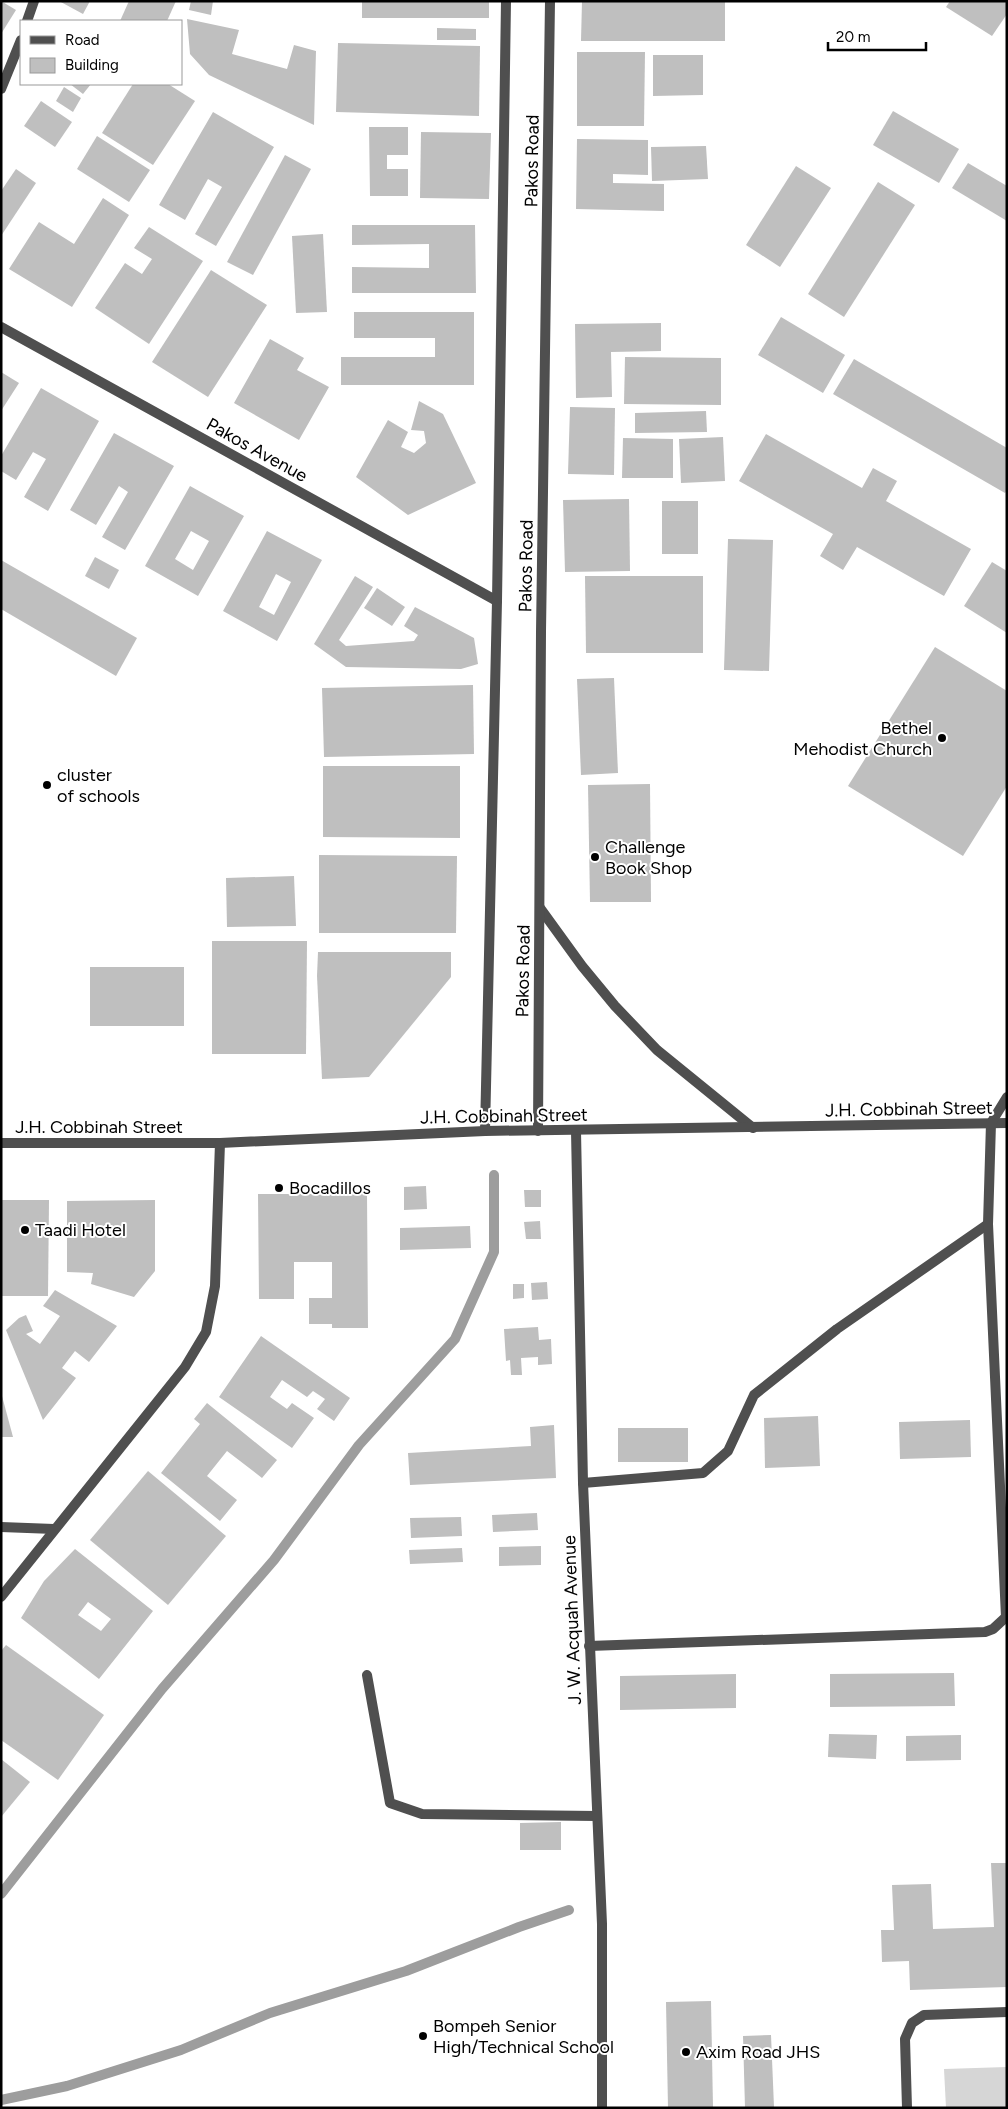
<svg xmlns="http://www.w3.org/2000/svg" width="1008" height="2109" font-family="Figtree,sans-serif">
<style>
.green{fill:#d6d6d6}
.lines{fill:none;stroke-linecap:round;stroke-linejoin:round}
.stream{stroke:#9d9d9d;stroke-width:10}
.building{fill:#bfbfbf;fill-rule:evenodd}
.lane{stroke:#4f4f4f;stroke-width:10}
.street{stroke:#4f4f4f;stroke-width:10}
.poi-dot{fill:#000;stroke:#fff;stroke-width:2}
.labels{text-anchor:middle;stroke-width:4;stroke-linejoin:round;paint-order:stroke}
.street-label{font-size:18px;fill:#000;stroke:#fff}
.poi-label{font-size:18px;fill:#000;stroke:#fff;text-anchor:start}
</style>
<rect width="100%" height="100%" fill="#fff"/>
<polygon class="green" points="1007,2067 1007,2108 946,2108 944,2069"/>
<g class="lines">
<g class="stream">
<polyline points="1,1894 162,1689 274,1560 359,1445 455,1339 494,1252 494,1175"/>
<polyline points="1,2100 67,2086 181,2050 270,2013 406,1971 519,1927 569,1910"/>
</g>
</g>
<g class="building">
<polygon points="1,1 16,10 1,34"/>
<polygon points="59,1 90,1 83,14"/>
<polygon points="129,1 176,1 167,21 120,21"/>
<polygon points="191,1 213,1 211,15 189,10"/>
<rect x="362" y="1" width="127" height="17"/>
<polygon points="582,1 725,1 725,41 581,41"/>
<polygon points="950,1 1007,1 1007,14 992,36 946,7"/>
<polygon points="187,19 239,30 232,54 287,69 294,45 316,51 314,125 209,75 190,54"/>
<polygon points="437,28 476,29 476,40 437,40"/>
<polygon points="338,43 480,46 479,116 336,112"/>
<polygon points="577,52 645,52 644,126 577,126"/>
<polygon points="653,55 703,55 703,95 653,96"/>
<polygon points="70,84 91,84 83,94"/>
<polygon points="133,84 168,84 195,101 153,165 102,133"/>
<polygon points="64,87 81,98 73,112 56,101"/>
<polygon points="41,101 72,122 55,147 24,126"/>
<polygon points="893,111 959,149 939,183 873,145"/>
<polygon points="213,112 274,147 216,246 195,234 222,187 208,179 185,220 159,205"/>
<polygon points="369,127 408,127 408,155 387,155 387,169 408,169 408,196 370,196"/>
<polygon points="421,132 491,133 489,199 420,198"/>
<polygon points="97,136 150,170 129,202 77,169"/>
<polygon points="577,139 648,140 648,175 613,174 613,183 664,184 664,211 576,209"/>
<polygon points="706,146 708,179 652,181 651,147"/>
<polygon points="285,155 311,169 253,275 227,262"/>
<polygon points="968,163 1007,186 1007,221 952,188"/>
<polygon points="796,166 831,188 780,267 746,245"/>
<polygon points="16,169 36,183 1,236 1,191"/>
<polygon points="878,182 915,205 844,317 808,294"/>
<polygon points="103,198 129,215 72,307 9,269 39,222 74,244"/>
<polygon points="352,225 475,225 476,293 352,293 352,267 429,268 429,244 352,245"/>
<polygon points="149,227 203,261 149,344 95,308 125,263 142,274 152,259 134,248"/>
<polygon points="323,234 327,312 296,313 292,236"/>
<polygon points="211,270 267,305 208,397 152,362"/>
<polygon points="354,312 474,312 474,385 341,385 341,357 435,357 435,338 354,338"/>
<polygon points="781,317 845,355 823,393 758,355"/>
<polygon points="661,323 661,351 611,352 612,397 576,398 575,324"/>
<polygon points="270,339 304,358 297,370 329,387 299,440 234,403"/>
<polygon points="625,357 721,358 721,405 624,404"/>
<polygon points="854,359 1007,448 1007,490 1005,493 833,394"/>
<polygon points="1,372 19,383 1,411"/>
<polygon points="41,388 99,421 48,511 24,497 46,459 33,452 16,480 1,471 1,456"/>
<polygon points="419,401 443,414 476,483 408,515 356,477 388,420 408,432 401,447 414,453 426,443 424,431 411,430"/>
<polygon points="570,407 615,408 614,475 568,474"/>
<polygon points="706,411 707,432 635,433 635,413"/>
<polygon points="114,433 174,466 125,550 102,537 128,492 119,486 96,525 70,510"/>
<polygon points="766,434 862,488 873,468 897,481 886,501 971,549 944,596 857,547 843,570 820,556 833,534 739,481"/>
<polygon points="723,437 725,481 681,483 679,439"/>
<polygon points="623,438 673,439 673,478 622,478"/>
<path d="M190,486L244,516L198,596L145,566ZM191,531L209,541L193,570L175,559Z"/>
<polygon points="629,499 630,571 565,572 563,500"/>
<rect x="662" y="501" width="36" height="53"/>
<path d="M267,531L322,560L277,641L223,611ZM276,574L291,582L274,615L259,607Z"/>
<polygon points="728,539 773,540 769,671 724,670"/>
<polygon points="95,557 119,570 109,589 85,576"/>
<polygon points="1,560 137,638 116,676 1,609"/>
<polygon points="992,562 1007,571 1007,633 964,606"/>
<polygon points="355,576 373,587 339,640 346,646 414,641 418,635 404,626 415,607 474,638 478,664 461,669 346,667 314,644"/>
<polygon points="585,576 703,576 703,653 586,653"/>
<polygon points="377,588 405,607 392,626 364,608"/>
<polygon points="935,647 1007,691 1007,786 963,856 848,786"/>
<polygon points="614,678 618,773 581,775 577,679"/>
<polygon points="473,685 474,754 324,757 322,688"/>
<polygon points="323,766 460,766 460,838 323,837"/>
<polygon points="650,784 651,902 590,902 588,785"/>
<polygon points="319,855 457,856 456,933 319,933"/>
<polygon points="294,876 296,926 227,927 226,878"/>
<polygon points="212,941 307,941 306,1054 212,1054"/>
<polygon points="318,952 451,952 451,977 369,1077 322,1079 317,976"/>
<rect x="90" y="967" width="94" height="59"/>
<polygon points="426,1186 427,1209 404,1210 404,1187"/>
<polygon points="524,1190 541,1190 541,1207 525,1207"/>
<polygon points="258,1194 367,1194 368,1328 332,1328 332,1324 309,1324 309,1298 332,1298 332,1262 294,1262 294,1299 259,1299"/>
<polygon points="1,1200 49,1200 48,1296 2,1296"/>
<polygon points="155,1200 155,1271 134,1297 91,1284 93,1273 67,1272 67,1201"/>
<polygon points="540,1221 541,1239 526,1239 524,1222"/>
<polygon points="470,1226 471,1248 400,1250 400,1228"/>
<polygon points="547,1282 548,1299 532,1300 531,1283"/>
<polygon points="513,1284 524,1284 524,1298 513,1299"/>
<polygon points="55,1290 117,1326 89,1362 75,1351 62,1368 76,1378 43,1420 6,1330 19,1318 26,1315 33,1331 26,1334 40,1344 60,1316 43,1306"/>
<polygon points="538,1327 539,1340 551,1339 552,1364 538,1365 538,1357 521,1358 522,1375 511,1375 510,1360 506,1361 504,1329"/>
<polygon points="261,1336 350,1398 334,1421 317,1409 325,1399 313,1391 307,1397 282,1380 270,1397 287,1409 292,1403 314,1418 292,1448 219,1397"/>
<polygon points="2,1396 13,1437 1,1437"/>
<polygon points="207,1403 277,1460 262,1478 227,1451 207,1476 237,1500 220,1521 161,1473 200,1424 194,1419"/>
<polygon points="818,1416 820,1466 765,1468 764,1418"/>
<polygon points="970,1420 971,1457 900,1459 899,1422"/>
<polygon points="554,1425 556,1478 410,1485 408,1453 531,1446 530,1427"/>
<rect x="618" y="1428" width="70" height="34"/>
<polygon points="148,1471 226,1536 168,1605 90,1540"/>
<polygon points="537,1513 538,1530 493,1532 492,1515"/>
<polygon points="461,1517 462,1536 411,1538 410,1518"/>
<polygon points="541,1546 541,1565 499,1566 499,1547"/>
<polygon points="462,1548 463,1562 410,1564 409,1550"/>
<path d="M75,1549L153,1611L99,1679L21,1618L44,1581ZM88,1602L111,1619L101,1631L78,1615Z"/>
<polygon points="6,1645 104,1715 58,1780 1,1740 1,1651"/>
<polygon points="954,1673 955,1706 830,1707 830,1674"/>
<polygon points="736,1674 736,1708 620,1710 620,1676"/>
<polygon points="829,1734 877,1735 876,1759 828,1757"/>
<polygon points="961,1735 961,1760 906,1761 906,1736"/>
<polygon points="1,1759 30,1782 1,1817"/>
<polygon points="561,1822 561,1850 520,1850 520,1823"/>
<polygon points="991,1863 1007,1863 1007,1987 910,1990 909,1961 882,1962 881,1930 894,1930 892,1885 931,1884 933,1929 994,1927"/>
<polygon points="711,2001 713,2108 668,2108 666,2002"/>
<polygon points="771,2035 774,2107 745,2108 743,2036"/>
</g>
<g class="lines">
<g class="lane">
<polyline points="583,1483 703,1473 728,1451 754,1395 837,1329 988,1224"/>
<polyline points="367,1675 390,1803 422,1814 597,1816"/>
<polyline points="907,2108 905,2039 912,2023 924,2015 1007,2012"/>
</g>
<g class="street">
<polyline points="27,21 34,1"/>
<polyline points="1,89 21,40"/>
<polyline points="1,327 497,601"/>
<polyline points="540,908 582,966 615,1006 657,1050 753,1128"/>
<polyline points="485,1131 497,601 506,1"/>
<polyline points="538,1131 541,632 550,1"/>
<polyline points="576,1131 583,1483 602,1924 602,2108"/>
<polyline points="1,1143 220,1143 485,1131 1007,1123"/>
<polyline points="1,1527 54,1529"/>
<polyline points="1,1597 185,1367 206,1332 215,1286 220,1143"/>
<polyline points="589,1646 985,1632 993,1629 1006,1617 988,1224 991,1123 1007,1097"/>
</g>
</g>
<g class="poi-dot">
<circle cx="942" cy="738" r="5"/>
<circle cx="47" cy="785" r="5"/>
<circle cx="595" cy="857" r="5"/>
<circle cx="279" cy="1188" r="5"/>
<circle cx="25" cy="1230" r="5"/>
<circle cx="423" cy="2036" r="5"/>
<circle cx="686" cy="2052" r="5"/>
</g>
<g class="labels">
<g class="street-label">
<text transform="translate(532 161) rotate(-89)" y="6">Pakos Road</text>
<text transform="translate(257 450) rotate(29)" y="6">Pakos Avenue</text>
<text transform="translate(526 566) rotate(-89)" y="6">Pakos Road</text>
<text transform="translate(523 971) rotate(-89)" y="6">Pakos Road</text>
<text transform="translate(909 1109) rotate(-1)" y="6">J.H. Cobbinah Street</text>
<text transform="translate(504 1116) rotate(-1)" y="6">J.H. Cobbinah Street</text>
<text x="99" y="1133">J.H. Cobbinah Street</text>
<text transform="translate(572 1620) rotate(-92)" y="6">J. W. Acquah Avenue</text>
</g>
<g class="poi-label">
<text x="932" y="734" text-anchor="end">Bethel<tspan x="932" dy="21">Mehodist Church</tspan></text>
<text x="57" y="781">cluster<tspan x="57" dy="21">of schools</tspan></text>
<text x="605" y="853">Challenge<tspan x="605" dy="21">Book Shop</tspan></text>
<text x="289" y="1194">Bocadillos</text>
<text x="35" y="1236">Taadi Hotel</text>
<text x="433" y="2032">Bompeh Senior<tspan x="433" dy="21">High/Technical School</tspan></text>
<text x="696" y="2058">Axim Road JHS</text>
</g>
</g>
<rect width="1008" height="2109" fill="none" stroke="#000000" stroke-width="5"/>
<rect x="20" y="20" width="162" height="65" fill="#ffffff" stroke="#999999"/>
<rect x="30" y="36" width="25" height="8" fill="#4f4f4f" stroke="#999999"/>
<text x="65" y="45" font-size="15" fill="#000000">Road</text>
<rect x="30" y="58" width="25" height="15" fill="#bfbfbf" stroke="#999999"/>
<text x="65" y="70" font-size="15" fill="#000000">Building</text>
<path d="M828 42v8h98v-8" fill="none" stroke="#000000" stroke-width="2.5"/>
<text x="836" y="42" font-size="15" fill="#000000" stroke="#ffffff" stroke-width="4" paint-order="stroke">20 m</text>
</svg>
